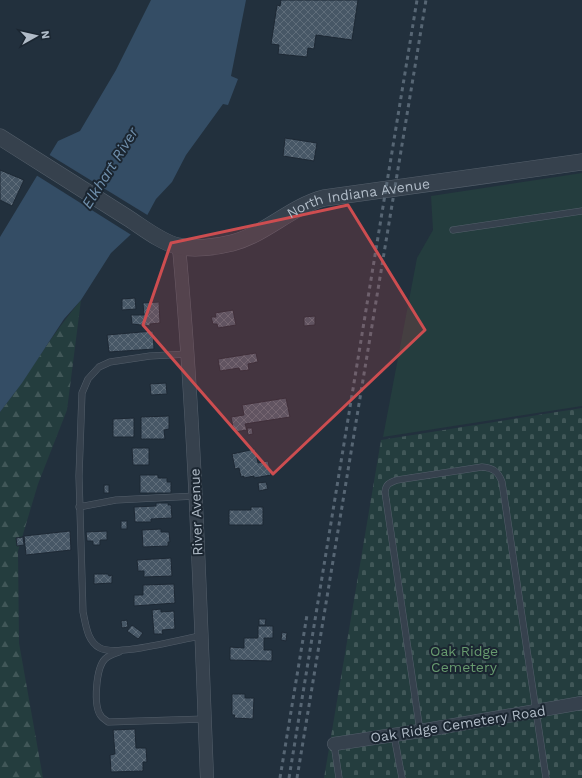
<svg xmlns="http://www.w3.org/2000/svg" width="582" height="778" font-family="'Work Sans',sans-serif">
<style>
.green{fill:#243d3e}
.forest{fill:url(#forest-firs)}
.cemetery{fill:url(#cemetery-stones)}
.water{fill:#344d65}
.pier{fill:#22303d}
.building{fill:url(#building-cross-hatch);stroke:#1d2834}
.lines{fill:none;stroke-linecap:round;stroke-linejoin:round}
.service-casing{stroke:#545f6b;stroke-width:7}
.minor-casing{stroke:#545f6b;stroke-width:14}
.tertiary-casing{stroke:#545f6b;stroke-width:17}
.service{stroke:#36414d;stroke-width:6}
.minor{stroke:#36414d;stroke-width:13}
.tertiary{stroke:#36414d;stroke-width:16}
.rail{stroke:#576674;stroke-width:3;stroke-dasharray:4 4;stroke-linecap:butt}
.marked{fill:#cd4d50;fill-opacity:0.2;stroke:#cd4d50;stroke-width:3;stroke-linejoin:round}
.labels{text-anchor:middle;stroke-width:4;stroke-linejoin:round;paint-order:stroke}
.street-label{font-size:14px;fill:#b1bcc8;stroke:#1b2631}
.park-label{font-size:14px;fill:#679a6e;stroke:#1b2631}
.water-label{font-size:15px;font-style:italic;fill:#7090ad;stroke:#1b2631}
</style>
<defs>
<pattern id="forest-firs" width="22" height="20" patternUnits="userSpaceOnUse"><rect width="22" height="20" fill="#243d3e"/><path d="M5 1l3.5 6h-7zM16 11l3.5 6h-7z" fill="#415758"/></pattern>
<pattern id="cemetery-stones" width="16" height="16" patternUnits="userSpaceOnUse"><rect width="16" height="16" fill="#243d3e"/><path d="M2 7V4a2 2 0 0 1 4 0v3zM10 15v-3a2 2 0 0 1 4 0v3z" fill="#415758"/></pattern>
<pattern id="building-cross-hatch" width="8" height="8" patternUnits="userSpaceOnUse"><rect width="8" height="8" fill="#475766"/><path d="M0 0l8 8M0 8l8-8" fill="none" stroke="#5f6d7a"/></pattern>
</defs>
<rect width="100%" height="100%" fill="#22303d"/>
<polygon class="green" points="582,173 582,406 383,437 417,258 433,230 431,196"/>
<path class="forest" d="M81,300L67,410L38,484L18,551L19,643L43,778H0V412C28,376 51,335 81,300Z"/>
<polygon class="cemetery" points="582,408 582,778 324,778 381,440"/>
<polygon class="water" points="151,0 246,0 231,76 238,79 228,105 223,104 186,155 172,182 156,199 143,223 111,253 81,300 64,319 22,383 0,412 0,237 58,141 80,131 116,70"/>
<polygon class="pier" points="48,154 149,216 145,224 133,236 36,175"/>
<g class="building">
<polygon points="281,0 358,0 352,40 316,35 314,49 308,48 307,57 278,54 279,45 271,44 277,5 280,6"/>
<polygon points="285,138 317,143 314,161 283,156"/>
<polygon points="0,170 24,180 12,206 0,200"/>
<polygon points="135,298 136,309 122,310 122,299"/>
<polygon points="159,302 160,323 150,324 150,326 132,324 131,315 144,315 143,303"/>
<polygon points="233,310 236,325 218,328 217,324 213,324 211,317 216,317 215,313"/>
<polygon points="315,316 315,325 304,326 304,317"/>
<polygon points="153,331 154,349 109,352 107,335"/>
<polygon points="256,353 258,362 248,364 249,370 240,371 239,368 220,371 218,359"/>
<polygon points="166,383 167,394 151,395 150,384"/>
<polygon points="286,398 290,417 245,424 247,430 234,432 231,417 244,415 242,405"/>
<polygon points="169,416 169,429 164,430 165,439 141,439 141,417"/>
<polygon points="134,418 134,437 113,437 113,419"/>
<polygon points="247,428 252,428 253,434 248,435"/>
<polygon points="132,448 149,448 149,465 133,465"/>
<polygon points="255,449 258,463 268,461 271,475 254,478 254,476 244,478 244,476 241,477 239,468 235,469 232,454"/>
<polygon points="140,475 158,475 158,478 167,478 167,482 171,482 171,493 140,493"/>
<polygon points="266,482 268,489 259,491 258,483"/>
<rect x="104" y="485" width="5" height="8"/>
<polygon points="156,503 168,503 168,505 171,505 172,518 151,519 151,522 135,522 134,507 156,506"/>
<polygon points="251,507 263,507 263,525 229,525 229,510 251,510"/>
<rect x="121" y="521" width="6" height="8"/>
<polygon points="161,529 161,532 169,532 170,542 168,542 168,546 143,547 142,530"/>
<polygon points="70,531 71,550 26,555 24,536"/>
<polygon points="107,531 107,540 100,540 100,545 93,545 93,541 87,541 86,532"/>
<polygon points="23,537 24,545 17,546 16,538"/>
<polygon points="171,558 172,576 144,577 144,571 138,571 137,560"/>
<polygon points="94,574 108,574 109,576 112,575 112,583 94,584"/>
<polygon points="174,584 175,603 134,606 134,595 143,595 143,585"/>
<polygon points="161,609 161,612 174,611 175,629 162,630 163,634 154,634 152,610"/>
<polygon points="259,619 266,619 265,625 259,625"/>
<polygon points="127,620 128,627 122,628 121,621"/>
<polygon points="132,625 143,633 138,639 127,631"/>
<polygon points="258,626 273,626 273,638 264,638 264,650 272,650 272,661 230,660 230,647 244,648 244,638 258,638"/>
<polygon points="282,632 287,633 286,641 281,640"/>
<polygon points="232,694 245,694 245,698 254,698 253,719 234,718 235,715 232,715"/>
<polygon points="135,729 136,748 146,748 147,762 143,762 143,771 111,772 110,755 115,754 113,730"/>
</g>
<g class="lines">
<defs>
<g id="service">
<polyline points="453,230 582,211"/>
<path d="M188,354L150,356L110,362L99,367L88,379L82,393L79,476L83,612C86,625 87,641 100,648C117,657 180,639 201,636"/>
<polyline points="79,507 116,500 196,496"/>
<path d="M119,652C114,654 109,655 105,659C96,668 93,706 101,716C102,718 106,720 108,722L205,719"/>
<path d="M420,731L385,492C386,484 389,483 397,480L482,467C493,468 498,471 502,482L546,778"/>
<polyline points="394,735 402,778"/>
<polyline points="334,744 339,778"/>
</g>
<g id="minor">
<path d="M179,247C195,424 200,601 207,778"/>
<polyline points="334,744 420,731 582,703"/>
</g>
<g id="tertiary">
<path id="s1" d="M0,137C43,164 85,191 128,218C142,227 162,243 178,246C193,250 216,247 232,243C266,234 290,207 324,198L582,162"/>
</g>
</defs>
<use href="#service" class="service-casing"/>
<use href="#minor" class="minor-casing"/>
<use href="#tertiary" class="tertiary-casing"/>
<use href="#service" class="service"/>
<use href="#minor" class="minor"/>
<use href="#tertiary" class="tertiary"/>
<g class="rail">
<polyline points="280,778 307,615"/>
<polyline points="289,778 417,0"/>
<polyline points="297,778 426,0"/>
</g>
</g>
<path class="marked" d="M348,205L425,330L273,474L143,325L171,243Z"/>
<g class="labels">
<g class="street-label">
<text dy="5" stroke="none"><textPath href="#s1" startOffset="400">North Indiana Avenue</textPath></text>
<text transform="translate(196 512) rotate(-92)" y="5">River Avenue</text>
<text transform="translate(458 724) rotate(-9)" y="5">Oak Ridge Cemetery Road</text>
</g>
<g class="park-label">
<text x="464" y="656">Oak Ridge<tspan x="464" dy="16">Cemetery</tspan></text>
</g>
<g class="water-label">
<text transform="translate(110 168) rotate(-58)" y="5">Elkhart River</text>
</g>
</g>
<g transform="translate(36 36) rotate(82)" stroke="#1b2631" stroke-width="3" paint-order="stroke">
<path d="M0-3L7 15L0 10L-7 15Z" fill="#b1bcc8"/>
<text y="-6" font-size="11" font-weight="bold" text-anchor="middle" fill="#b1bcc8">N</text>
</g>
</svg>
